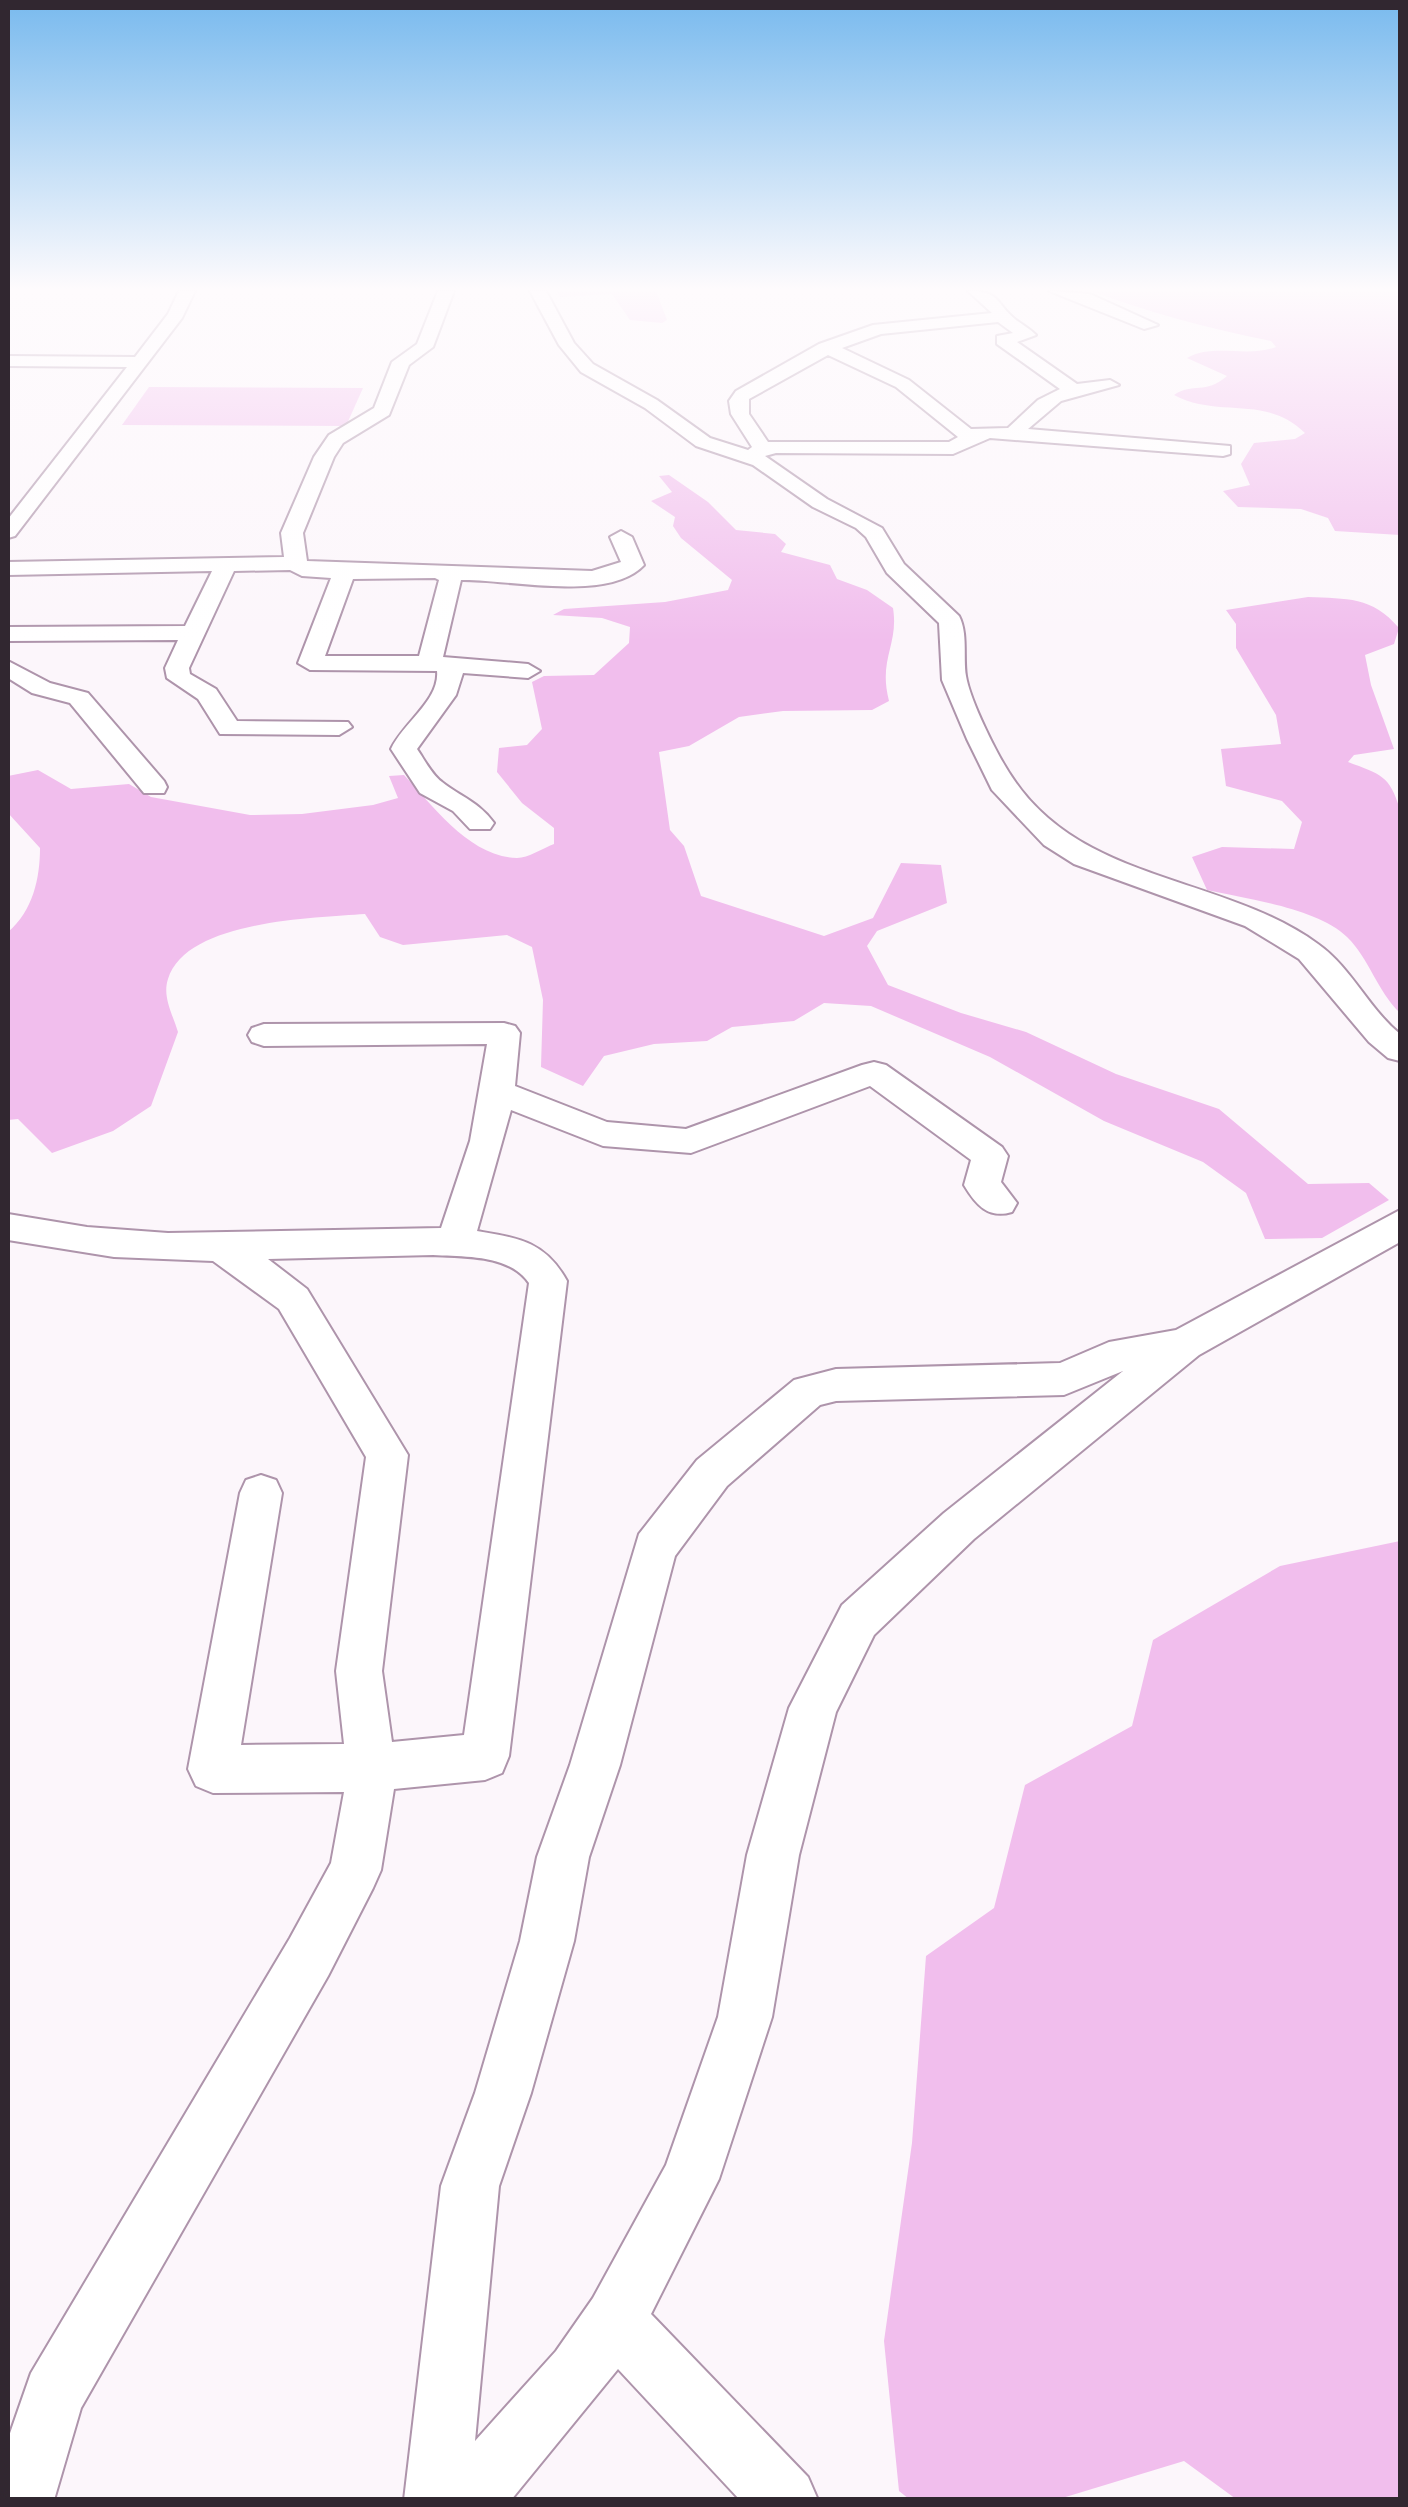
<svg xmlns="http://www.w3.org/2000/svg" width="1408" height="2507" font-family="'Playfair Display',serif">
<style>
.green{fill:#f1beed}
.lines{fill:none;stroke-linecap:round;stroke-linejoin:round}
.minor-casing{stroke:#ae94ab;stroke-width:4}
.minor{fill:#fff;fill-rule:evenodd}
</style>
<rect width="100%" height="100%" fill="#fcf6fb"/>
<g class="green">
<polygon points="556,291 656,291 667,320 662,323 630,320 612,294 560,297"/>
<path d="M1091,291H1400V535L1335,531L1328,518L1301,509L1238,507L1223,491L1250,485L1241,464L1254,443L1295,439L1305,433C1266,394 1219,419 1174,395C1193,382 1205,395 1227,376L1187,358C1213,343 1247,358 1276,347L1271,341C1210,329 1148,312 1091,291Z"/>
<polygon points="149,387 363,388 346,426 122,425"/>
<path d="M669,475L708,502L736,530L775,534L786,544L781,552L830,565L837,579L867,590L893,608C899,645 878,659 889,701L872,710L783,711L739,717L689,746L659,752L670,830L684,846L701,896L824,936L873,918L901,863L941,865L947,903L877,931L867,946L888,985L961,1013L1026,1032L1116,1074L1219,1109L1308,1184L1369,1183L1389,1200L1322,1238L1265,1239L1246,1193L1203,1162L1104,1121L990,1057L871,1006L824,1003L794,1021L732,1027L707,1041L654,1044L604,1056L583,1086L541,1067L543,1000L532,947L507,935L403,945L380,937L365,914C314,918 186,920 168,979C162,997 173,1015 178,1032L151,1106L113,1131L52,1153L18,1119L8,1120V932C33,911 40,878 40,848L8,813V776L38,770L71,789L129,784L151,797L250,815L302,814L373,805L398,798L389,776L404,775C433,806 470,857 517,858C528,858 543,848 554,844V828L522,803L497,772L499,748L527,745L542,729L532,682L544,676L594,675L629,643L630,627L602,618L553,615L564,609L665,602L728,590L732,580L681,538L673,526L675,517L651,501L672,492L659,476Z"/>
<path d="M1308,597C1347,599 1372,596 1399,628L1394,644L1365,655L1371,685L1394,749L1354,755L1348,762C1380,774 1390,775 1400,810V1013C1377,991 1369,958 1347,937C1317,908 1247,899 1207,890L1192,857L1222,847L1294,849L1302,822L1282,801L1226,786L1221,749L1281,744L1276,715L1236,648V624L1226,610Z"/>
<polygon points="1400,1541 1400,2499 1236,2499 1184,2461 1059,2499 909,2499 899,2491 884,2341 912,2143 926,1956 994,1908 1025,1785 1132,1726 1153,1640 1280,1566"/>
</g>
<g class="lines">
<defs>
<g id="minor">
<polygon points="179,291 195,291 182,318 15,536 8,538 8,519 127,367 8,366 8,356 135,357 168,314"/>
<path d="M438,291H454L433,347L409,365L389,415L343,443L334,457L303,533L307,561L592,571L621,562L610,537L621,531L632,537L644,565C608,603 509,579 461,580L443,657L528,664L540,671L528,678L463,673L456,695L417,749C424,759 432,775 442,782C461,797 479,802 494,823L490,829H470L453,811L420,793L391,749C403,723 440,700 437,671L310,670L298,663L331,578L302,576L290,570L234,571L189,668L190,674L216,689L237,721L348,722L352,727L339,735L220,734L198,699L167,678L165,668L178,640L8,641V627L185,626L212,571L8,575V562L284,557L281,533L314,457L329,435L374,408L392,362L417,344ZM435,578L439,580L419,656H325L353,579Z"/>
<path d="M530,291H546L574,343L593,364L657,400L710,438L748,450L752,447L731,414L729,401L736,391L819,344L873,325L992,313L968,291C1001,291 995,303 1016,320C1023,325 1030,329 1036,335L1017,342L1077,384L1110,380L1119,385L1061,401L1028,429L1230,446V454L1223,456L990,438L953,454L776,453L765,456L827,499L882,528L904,564L959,616C968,633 963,657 966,676C970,701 999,759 1014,780C1085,884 1223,875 1318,944C1351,967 1369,1009 1400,1034V1061L1388,1058L1369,1042L1299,959L1245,926L1074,864L1044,845L992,790L967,739L942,680L939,623L887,573L866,537L856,528L813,507L753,465L696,446L645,408L581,372L559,345ZM998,322L1013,333L997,336V344L1060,389L1038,400L1008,428L971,429L909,380L842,348L881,334ZM828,355L896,387L958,437L949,442H768L749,414V399Z"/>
<polygon points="1049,291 1090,294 1158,325 1144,329"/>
<polygon points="8,661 50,683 88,693 164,781 167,787 164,793 144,793 70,703 32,693 8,678"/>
<path d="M504,1023L515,1026L520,1033L515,1086L607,1122L686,1129L862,1065L874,1062L886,1065L1002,1147L1008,1156L1001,1182L1017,1203L1012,1212C988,1219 976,1205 964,1185L971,1160L870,1086L691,1153L603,1146L511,1110L477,1231C518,1238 545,1241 567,1281L509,1756L502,1773L485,1780L394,1789L381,1870L373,1888L328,1976L81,2408L54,2500H8V2439L31,2373L290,1938L331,1863L344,1792L213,1793L196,1786L188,1769L240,1493L246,1480L261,1475L276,1480L282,1493L241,1745L344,1744L336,1671L366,1457L279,1309L213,1261L114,1257L8,1240V1214L87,1227L168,1233L441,1228L470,1141L487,1044L264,1046L252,1042L248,1035L252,1028L264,1024ZM433,1255C464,1257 509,1254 529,1283L464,1735L392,1742L382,1671L408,1455L307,1289L268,1259Z"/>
<path d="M1400,1210V1242L1199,1355L974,1539L874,1635L836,1712L799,1855L772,2017L719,2179L651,2314L808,2477L818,2500H740L618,2369L511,2500H404L441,2186L475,2093L520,1941L537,1857L570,1765L639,1534L697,1460L794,1380L836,1369L1060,1363L1109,1342L1176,1330ZM1123,1371L944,1513L842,1605L789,1708L747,1855L718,2017L666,2165L593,2298L556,2351L475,2441L499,2186L531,2093L574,1941L589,1857L620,1765L675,1556L727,1486L820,1405L836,1401L1064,1395Z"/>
</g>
</defs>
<use href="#minor" class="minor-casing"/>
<use href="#minor" class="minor"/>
</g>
<linearGradient id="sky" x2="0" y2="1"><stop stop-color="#79baee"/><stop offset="0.45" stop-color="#fefbfd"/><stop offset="1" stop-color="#fefbfd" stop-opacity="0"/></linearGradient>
<rect width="1408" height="642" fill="url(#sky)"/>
<rect width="1408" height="2507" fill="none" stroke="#312730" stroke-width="20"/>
</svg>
